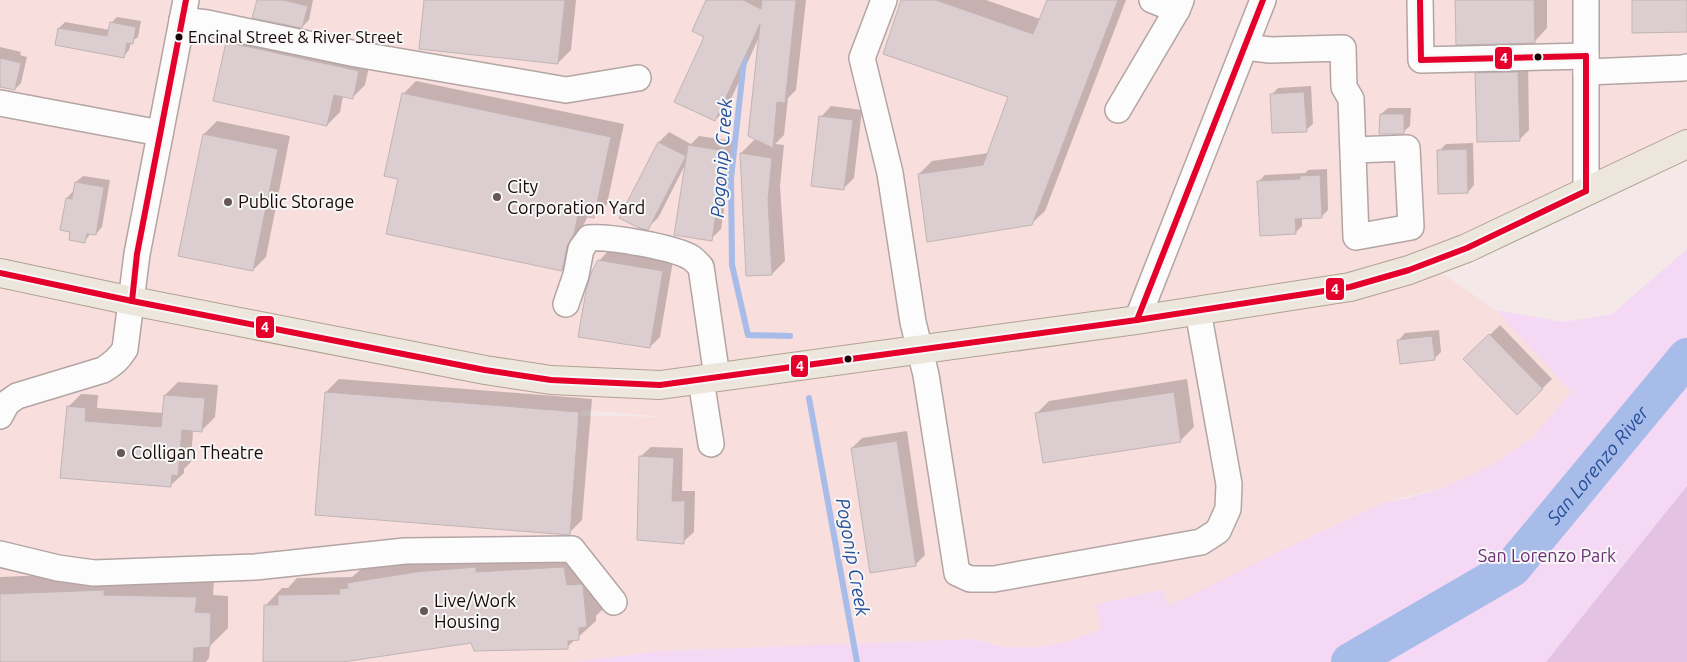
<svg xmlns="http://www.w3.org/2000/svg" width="1687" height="662" font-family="Ubuntu,sans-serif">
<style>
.built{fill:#f8dedc;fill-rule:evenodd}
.green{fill:#f5d8f4}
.forest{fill:#e4c2e3}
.shadow{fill:#0003}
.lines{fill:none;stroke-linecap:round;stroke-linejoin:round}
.stream{stroke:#a7bce9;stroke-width:6}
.river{stroke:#a7bce9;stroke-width:38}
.building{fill:#dcced0;stroke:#c1b4b5}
.minor-casing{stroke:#b3a5a4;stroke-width:28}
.major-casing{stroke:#b0a291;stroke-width:30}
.minor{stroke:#fdfcfc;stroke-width:25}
.major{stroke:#ece6dd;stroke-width:28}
.bus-1-casing{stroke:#f7f7f7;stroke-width:10}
.bus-1{stroke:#e4002b;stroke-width:6}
.bus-dot{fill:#1a0808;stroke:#f7f7f7;stroke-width:2}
.poi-dot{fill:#665756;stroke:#f7f7f7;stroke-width:2}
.labels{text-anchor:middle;stroke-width:4;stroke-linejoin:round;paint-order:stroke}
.bus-label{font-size:17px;fill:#1a0808;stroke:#f7f7f7;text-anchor:start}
.poi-label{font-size:18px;fill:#1a0808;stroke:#f7f7f7;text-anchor:start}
.park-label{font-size:18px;fill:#6d2e76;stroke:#f7f7f7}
.water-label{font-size:19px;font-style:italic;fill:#274e9a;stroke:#f7f7f7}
.line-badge{stroke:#f7f7f7;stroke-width:2}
.badge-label{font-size:14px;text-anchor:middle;font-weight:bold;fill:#fff}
</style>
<rect width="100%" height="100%" fill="#f4e9e8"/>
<path class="built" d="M0,0H1687V147L1434,268L1496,310L1571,392L1533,437L1490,466L1442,488L1385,502L1280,551L1169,606L1162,590L1097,604L1101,629L1071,641L1055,644L1023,648L1007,647L974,639L660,651L575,662H0ZM581,411V410L668,417L581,416Z"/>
<path class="green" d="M1687,249V574L1592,662H575L660,651L974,639C985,642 996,646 1007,647C1040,650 1072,642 1101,629L1096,604L1162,590L1169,606L1280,551L1385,502L1409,498L1442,488L1490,466L1533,437L1571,392L1496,310L1563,322L1612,314Z"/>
<polygon class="forest" points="1687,486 1687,662 1546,662"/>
<g class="shadow">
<polygon points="258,0 313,0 309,20 302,27"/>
<polygon points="425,0 576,0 571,50 558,63"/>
<polygon points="708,0 806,0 796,90 788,98 784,135 775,144 784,145 780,186 785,261 772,274 741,153 754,140 760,141 759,37 727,108 715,120 706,37"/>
<polygon points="902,0 986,0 1040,19 1048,0 1126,0 1045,211 1031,224 919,174 932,161 989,153 1009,96"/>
<polygon points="1456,0 1547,0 1547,28 1534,42"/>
<polygon points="117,17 141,21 138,37 131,42 129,50 124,56 59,28 65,22 110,30 111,23"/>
<polygon points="241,29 371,58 365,85 352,98 343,96 340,112 327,125 227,42"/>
<polygon points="0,47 21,52 20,55 27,57 21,83 15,89 0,86"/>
<polygon points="1528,62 1529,130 1519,140 1476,74 1487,63"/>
<polygon points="416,81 624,124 607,204 594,217 588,216 580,232 575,257 562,270 400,178 403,94"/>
<polygon points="1311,86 1313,124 1306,130 1271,95 1278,88"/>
<polygon points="831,106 862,110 854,178 844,188 821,117"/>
<polygon points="1388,108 1411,108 1410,126 1403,132 1381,114"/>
<polygon points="217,121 290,136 266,257 253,270 180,255 204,134"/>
<polygon points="669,132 691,144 699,136 734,141 721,229 711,239 686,163 658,218 647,228 621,218 659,142"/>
<polygon points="1473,143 1474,185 1468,192 1439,151 1446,144"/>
<polygon points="1327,169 1328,210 1321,217 1302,218 1302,226 1295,233 1258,182 1265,175 1305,173 1308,170"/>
<polygon points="83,176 110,180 102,227 96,234 91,233 84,242 72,231 67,198 73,191 76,182"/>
<polygon points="609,250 673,261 660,337 650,347 599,261"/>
<polygon points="1500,325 1552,379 1517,413 1465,359"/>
<polygon points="1439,330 1441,352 1434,359 1399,340 1405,333"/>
<polygon points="339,379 592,399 582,520 569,533 326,392"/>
<polygon points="1187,379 1194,427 1181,440 1044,462 1036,414 1049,401"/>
<polygon points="178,382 218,385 215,417 202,430 193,430 191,462 184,469 184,473 170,486 62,477 68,407 81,394 98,395 97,408 163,413 165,395"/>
<polygon points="907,431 925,555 915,565 852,448 862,438"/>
<polygon points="651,447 683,448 682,491 695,491 694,532 683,542 640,457"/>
<polygon points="581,550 604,608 596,616 596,621 567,647 472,641 349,660 346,662 264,662 265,606 282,588 288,588 297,578 352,577 366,565"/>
<polygon points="121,572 214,580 213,595 228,596 228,628 210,646 209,658 206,662 0,662 0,577"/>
</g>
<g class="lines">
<g class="stream">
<polyline points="745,51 731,178 732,265 748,335 790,336"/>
<polyline points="809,398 857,662"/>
</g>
<path class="river" id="s1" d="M1350,662L1512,568L1687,357"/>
</g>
<g class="building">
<polygon points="257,0 283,0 308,6 302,28 252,18"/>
<polygon points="424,0 565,0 558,64 419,49"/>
<polygon points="706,0 743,0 761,9 762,0 796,0 785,103 777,102 773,148 748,136 760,24 715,121 674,102 704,37 692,31"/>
<polygon points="901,0 936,0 1033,34 1047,0 1118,0 1032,225 927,242 918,174 983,165 1008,97 883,54"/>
<polygon points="1455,0 1534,0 1535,43 1456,45"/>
<polygon points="1632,0 1687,0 1687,32 1632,33"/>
<polygon points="110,22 136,27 133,44 127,43 124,58 55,45 58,28 107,36"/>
<polygon points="226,42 359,71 353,99 334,95 327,126 213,101"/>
<polygon points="0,58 21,63 15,90 0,87"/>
<polygon points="1518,72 1520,141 1477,142 1475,73"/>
<polygon points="1304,92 1307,132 1272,133 1270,94"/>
<polygon points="402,93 611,137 594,218 578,215 574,234 567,246 562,271 386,234 398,179 384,176"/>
<polygon points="1380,114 1404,114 1404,134 1379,134"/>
<polygon points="819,116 853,120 844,190 811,186"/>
<polygon points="203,134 278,149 253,271 178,256"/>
<polygon points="658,142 686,156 648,230 639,228 619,218"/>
<polygon points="688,145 725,151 712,241 674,235"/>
<polygon points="1467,149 1468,193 1438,194 1437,150"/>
<polygon points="740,153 772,158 768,200 772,275 746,276"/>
<polygon points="1320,175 1322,218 1295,219 1296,234 1260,236 1257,181 1300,179 1300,176"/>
<polygon points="75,182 104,187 96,235 87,234 85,243 69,240 70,232 60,230 66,198 72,199"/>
<polygon points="598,260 663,271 650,348 578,337 586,291 591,273"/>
<polygon points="1489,334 1543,389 1517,415 1463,359"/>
<polygon points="1432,336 1435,360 1400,364 1397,340"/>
<polygon points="325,392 579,412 570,535 315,515"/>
<polygon points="1174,392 1181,442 1043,463 1035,413"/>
<polygon points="164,395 205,398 202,432 182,430 178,476 172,475 171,487 60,478 67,406 86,408 85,421 161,427"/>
<polygon points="897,441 916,566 870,573 851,448"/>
<polygon points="639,456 674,458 672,501 685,501 684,544 637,540"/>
<polygon points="476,567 476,572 564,567 567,585 582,584 583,586 587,627 579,628 579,640 568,641 568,649 474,651 471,643 343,662 263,662 264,605 278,605 278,595 340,594 339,589 348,588 347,583 416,572"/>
<polygon points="104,590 104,595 197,597 195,612 211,613 210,647 194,648 193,662 0,662 0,594"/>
</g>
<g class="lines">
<defs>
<g id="minor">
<polyline points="884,0 862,58 890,173 913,322 926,375 957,573 970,579 994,579 1201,542 1218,531 1228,509 1229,484 1198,311"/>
<polyline points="1152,0 1177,10 1181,0"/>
<polyline points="1420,0 1421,60 1586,56"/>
<polyline points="182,20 207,23 356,54 566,90 638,78"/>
<polyline points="1245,47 1270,50 1343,48 1344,87 1351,99 1356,237 1411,227 1407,148 1353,150"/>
<polyline points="1586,72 1683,68 1687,67"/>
<polyline points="0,103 160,133"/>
<polyline points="1118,110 1177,10"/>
<polyline points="1586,191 1586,0"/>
<path d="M566,304L576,275L581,249L589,238C609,236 672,247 690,257C694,259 698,264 701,267L717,377"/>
<polyline points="1137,320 1263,0"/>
<polyline points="701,380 711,444"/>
<path d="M0,416L7,403L17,396L103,370C113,364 119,359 125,349L137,254L186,0"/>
<polyline points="0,554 58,568 94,573 255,567 405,551 572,549 614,602"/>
</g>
<polyline id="major" points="0,273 132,301 485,370 551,380 660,385 1137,320 1350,287 1409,270 1467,248 1687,144"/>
</defs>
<use href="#minor" class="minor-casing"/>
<use href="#major" class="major-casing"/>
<use href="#minor" class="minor"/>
<use href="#major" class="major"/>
<defs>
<g id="bus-1">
<polyline points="1420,0 1421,60"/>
<polyline points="1586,56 1586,191"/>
<polyline points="1421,60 1586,56"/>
<polyline points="0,273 132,301 485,370 551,380 660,385 1137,320 1350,287 1409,270 1467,248 1586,191"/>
<polyline points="132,301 137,254 186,0"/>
<polyline points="1137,320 1263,0"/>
</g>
</defs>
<use href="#bus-1" class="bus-1-casing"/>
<use href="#bus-1" class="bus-1"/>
</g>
<g class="bus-dot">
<circle cx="179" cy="37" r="4.5"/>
<circle cx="1538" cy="57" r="4.5"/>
<circle cx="848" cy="359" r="4.5"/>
</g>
<g class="poi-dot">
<circle cx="497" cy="197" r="5"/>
<circle cx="228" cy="202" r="5"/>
<circle cx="121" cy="453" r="5"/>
<circle cx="424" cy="611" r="5"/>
</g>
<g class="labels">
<g class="bus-label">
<text x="188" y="43">Encinal Street &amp; River Street</text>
</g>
<g class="poi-label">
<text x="507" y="193">City<tspan x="507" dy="21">Corporation Yard</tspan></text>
<text x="238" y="208">Public Storage</text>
<text x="131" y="459">Colligan Theatre</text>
<text x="434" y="607">Live/Work<tspan x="434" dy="21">Housing</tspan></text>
</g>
<g class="park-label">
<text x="1547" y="562">San Lorenzo Park</text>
</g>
<g class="water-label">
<text transform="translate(721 158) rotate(-86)" y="7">Pogonip Creek</text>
<text dy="7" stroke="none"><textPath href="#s1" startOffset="321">San Lorenzo River</textPath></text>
<text transform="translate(853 557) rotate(80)" y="7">Pogonip Creek</text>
</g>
</g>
<g class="line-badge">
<rect x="1494" y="46" width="19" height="24" rx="5" fill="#e4002b"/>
<rect x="1325" y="277" width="20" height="24" rx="5" fill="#e4002b"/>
<rect x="255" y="315" width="20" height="24" rx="5" fill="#e4002b"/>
<rect x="790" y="354" width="19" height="24" rx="5" fill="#e4002b"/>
</g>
<g class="badge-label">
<text x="1504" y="63">4</text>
<text x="1335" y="294">4</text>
<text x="265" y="332">4</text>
<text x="800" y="371">4</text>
</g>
</svg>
